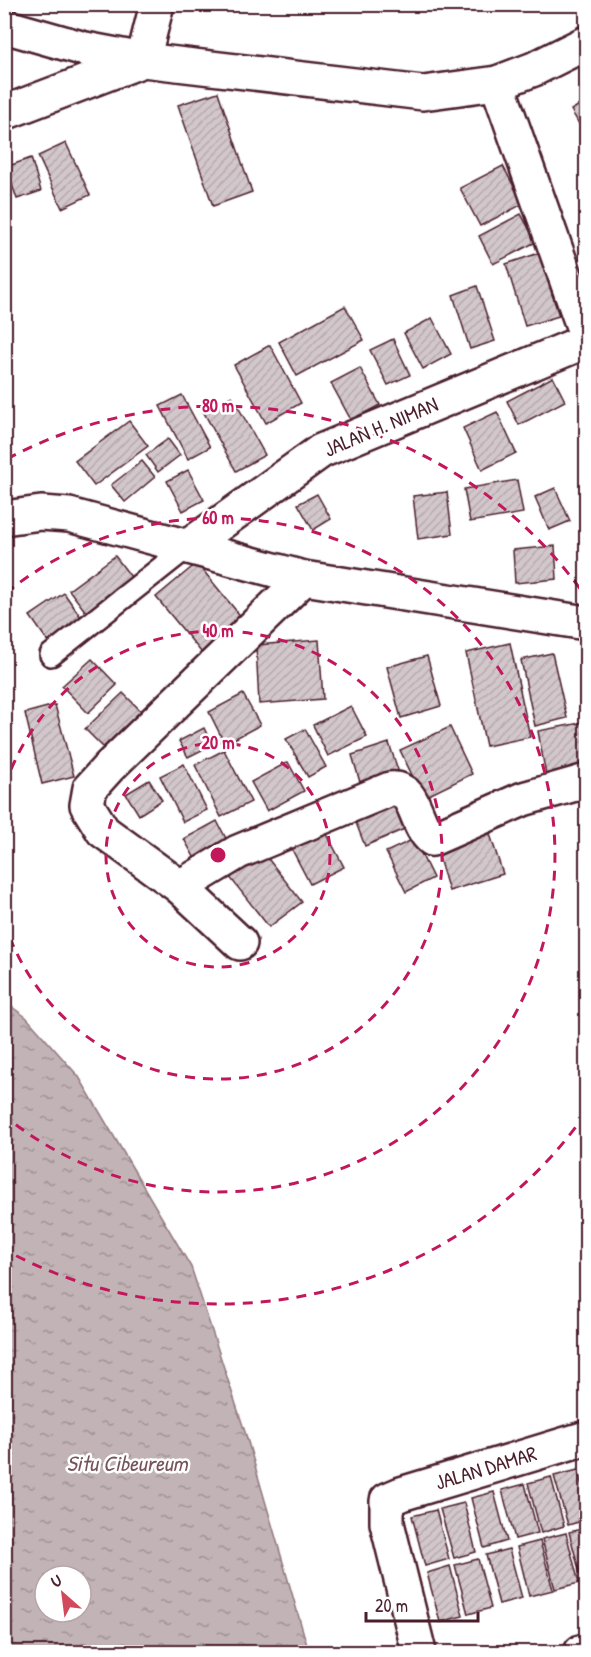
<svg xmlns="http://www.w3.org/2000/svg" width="591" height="1657" font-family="'Patrick Hand',sans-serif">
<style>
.water{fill:url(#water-ripples);stroke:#91787e;stroke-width:1.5;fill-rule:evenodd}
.building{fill:url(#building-hatch);stroke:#4a1f2b;stroke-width:1.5}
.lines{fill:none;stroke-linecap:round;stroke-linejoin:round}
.lane-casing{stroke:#4a1f2b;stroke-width:26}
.street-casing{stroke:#4a1f2b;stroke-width:38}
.lane{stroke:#fff;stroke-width:21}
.street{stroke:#fff;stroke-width:33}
.ring{fill:none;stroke:#c2185b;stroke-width:3;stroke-dasharray:10 8}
.labels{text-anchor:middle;stroke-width:5;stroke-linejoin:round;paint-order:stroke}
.street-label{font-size:21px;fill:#4a1f2b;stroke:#fff}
.water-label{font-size:22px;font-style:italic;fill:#74535c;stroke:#fff}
.centre{fill:#c2185b;stroke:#fff;stroke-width:3}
.ring-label{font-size:18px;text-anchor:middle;font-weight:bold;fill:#c2185b;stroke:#fff;stroke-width:5;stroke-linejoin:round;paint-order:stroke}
</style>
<defs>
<pattern id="water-ripples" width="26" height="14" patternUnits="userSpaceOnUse" patternTransform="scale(1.5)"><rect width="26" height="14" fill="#c1b3b6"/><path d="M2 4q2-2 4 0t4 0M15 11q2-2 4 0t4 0" fill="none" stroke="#9f9194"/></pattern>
<pattern id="building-hatch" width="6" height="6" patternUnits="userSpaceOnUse" patternTransform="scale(1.5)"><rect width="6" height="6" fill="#d2c7cb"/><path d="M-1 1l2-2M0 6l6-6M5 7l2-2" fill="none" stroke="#b6aaae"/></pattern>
</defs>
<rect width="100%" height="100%" fill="#fff"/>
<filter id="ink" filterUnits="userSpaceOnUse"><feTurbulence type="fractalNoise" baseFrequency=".0167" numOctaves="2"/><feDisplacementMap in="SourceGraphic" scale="12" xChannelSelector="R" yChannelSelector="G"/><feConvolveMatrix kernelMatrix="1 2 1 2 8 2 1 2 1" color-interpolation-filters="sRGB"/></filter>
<g filter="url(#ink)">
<path class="water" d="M5,1002L26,1017L79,1077L191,1267L246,1435L309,1652H5ZM45,1576H81V1612H45Z"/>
<g class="building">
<polygon points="218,92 252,192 213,206 178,105"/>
<polygon points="586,101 586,136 571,110"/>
<polygon points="66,143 90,195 62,208 38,156"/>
<polygon points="31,158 41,191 17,199 6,167"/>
<polygon points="503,166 523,204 480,226 460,188"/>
<polygon points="521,214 536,242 493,264 479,236"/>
<polygon points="539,253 559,316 525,326 506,264"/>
<polygon points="477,286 495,341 470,349 453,295"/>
<polygon points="345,306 364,340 297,376 279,342"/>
<polygon points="432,318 451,354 423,369 404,333"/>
<polygon points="393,339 410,375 388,385 370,350"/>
<polygon points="270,345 301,403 266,423 234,365"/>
<polygon points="360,368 380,405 351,420 331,383"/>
<polygon points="553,377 565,401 519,425 507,401"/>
<polygon points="182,395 210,447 188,459 160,406"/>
<polygon points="232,396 265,455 236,471 203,411"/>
<polygon points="497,412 516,453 482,470 463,428"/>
<polygon points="129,421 148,446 94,486 75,461"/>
<polygon points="168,439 180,455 158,472 146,455"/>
<polygon points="142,461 155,477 125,502 111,485"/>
<polygon points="188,470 204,500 183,511 167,481"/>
<polygon points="517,480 523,513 470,522 464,489"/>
<polygon points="555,488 570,521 549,530 535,497"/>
<polygon points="447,492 452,534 418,539 413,496"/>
<polygon points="317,494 331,519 313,530 298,504"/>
<polygon points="555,546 557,579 515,583 513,550"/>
<polygon points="115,556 135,582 89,616 69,590"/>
<polygon points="197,563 247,624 206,658 156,597"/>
<polygon points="64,593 83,620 49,643 30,616"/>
<polygon points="319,640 323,699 259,704 256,645"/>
<polygon points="510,643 530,737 486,746 466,653"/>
<polygon points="552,653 567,718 535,726 521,660"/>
<polygon points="427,656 441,706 401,718 387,667"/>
<polygon points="92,659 117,685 88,713 62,686"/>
<polygon points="123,693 149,719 112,756 85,729"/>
<polygon points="243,694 260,725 225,744 209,712"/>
<polygon points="55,705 74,776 42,784 25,713"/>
<polygon points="351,706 367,737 328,756 313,725"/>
<polygon points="586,722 586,781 548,787 538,731"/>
<polygon points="450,727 472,774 423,798 400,750"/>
<polygon points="204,728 212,745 188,757 179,741"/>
<polygon points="305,729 326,767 308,777 286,739"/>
<polygon points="389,743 400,776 362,789 352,755"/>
<polygon points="224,750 251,802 221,817 195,765"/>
<polygon points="288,762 304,791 267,811 251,782"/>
<polygon points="184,764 207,810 183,822 160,776"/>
<polygon points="149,780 162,800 139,815 126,794"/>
<polygon points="402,790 416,824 365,846 351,810"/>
<polygon points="217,821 234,854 202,871 184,839"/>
<polygon points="320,821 344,867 310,884 286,838"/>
<polygon points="488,828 503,874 449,891 435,845"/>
<polygon points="414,839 433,878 406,892 386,852"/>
<polygon points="258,846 302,902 269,927 225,871"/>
<polygon points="578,1470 586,1502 586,1520 568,1525 554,1476"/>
<polygon points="551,1477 564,1526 541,1533 528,1483"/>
<polygon points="525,1484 538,1533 515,1539 502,1490"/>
<polygon points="494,1492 507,1541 484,1548 471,1498"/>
<polygon points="464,1503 476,1552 454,1558 440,1509"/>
<polygon points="436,1510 449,1559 425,1566 412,1516"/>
<polygon points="586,1528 586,1580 582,1581 569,1532"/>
<polygon points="566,1533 579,1583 555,1589 542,1539"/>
<polygon points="540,1541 553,1590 529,1596 517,1547"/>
<polygon points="509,1549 522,1598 499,1604 486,1555"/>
<polygon points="478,1559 491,1608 468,1614 455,1565"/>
<polygon points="450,1566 463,1616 440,1622 427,1573"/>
</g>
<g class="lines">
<defs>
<polyline id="lane" points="51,655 190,545"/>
<g id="street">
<polyline points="4,26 85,49 143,60 423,93 497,83 534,69 586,43"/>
<polyline points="497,83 586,335"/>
<polyline points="4,113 143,60 157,4"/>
<polyline points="4,518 41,513 69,515 304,578 586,623"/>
<polyline points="190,545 321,451 586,341"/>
<path d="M180,887L238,852L390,789C417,786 414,825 432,839L523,799L586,781"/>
<polyline points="240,943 180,887 103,831 87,805 90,788 109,767 304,578"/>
<polyline points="419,1652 387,1523 387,1500 401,1494 586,1438"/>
<polyline points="581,1652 586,1651"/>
</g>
</defs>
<use href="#lane" class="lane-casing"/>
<use href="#street" class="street-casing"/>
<use href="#lane" class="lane"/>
<use href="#street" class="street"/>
</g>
</g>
<g class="ring">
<circle cx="218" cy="855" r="112"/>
<path d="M5 786A224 224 0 1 1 5 924"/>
<path d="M6 593A337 337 0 1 1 6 1117"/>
<path d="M586 1113A449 449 0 0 1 7 1251M7 459A449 449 0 0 1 586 597"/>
</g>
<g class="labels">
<g class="street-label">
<text transform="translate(381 427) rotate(-23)" y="7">JALAN H. NIMAN</text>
<text transform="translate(486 1468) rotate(-17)" y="7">JALAN DAMAR</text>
</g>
<g class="water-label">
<text x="127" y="1471">Situ Cibeureum</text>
</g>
</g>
<circle cx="218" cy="855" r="9" class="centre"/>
<g class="ring-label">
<text x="218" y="412">80 m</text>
<text x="218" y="524">60 m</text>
<text x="218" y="637">40 m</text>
<text x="218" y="749">20 m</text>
</g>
<rect width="591" height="1657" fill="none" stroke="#fff" stroke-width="24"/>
<rect x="12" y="12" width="567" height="1633" fill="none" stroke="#4a1f2b" stroke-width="2" filter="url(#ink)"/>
<g transform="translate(63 1594) rotate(332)"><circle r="28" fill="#ffffff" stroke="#b7a5aa" stroke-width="1.5"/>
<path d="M0-4.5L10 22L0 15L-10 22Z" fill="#d1495b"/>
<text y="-9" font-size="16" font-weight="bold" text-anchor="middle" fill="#4a1f2b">U</text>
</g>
<path d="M366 1612v9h112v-9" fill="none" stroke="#4a1f2b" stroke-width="3"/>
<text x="375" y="1612" font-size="18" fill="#4a1f2b" stroke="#ffffff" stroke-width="4.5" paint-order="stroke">20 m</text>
</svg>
